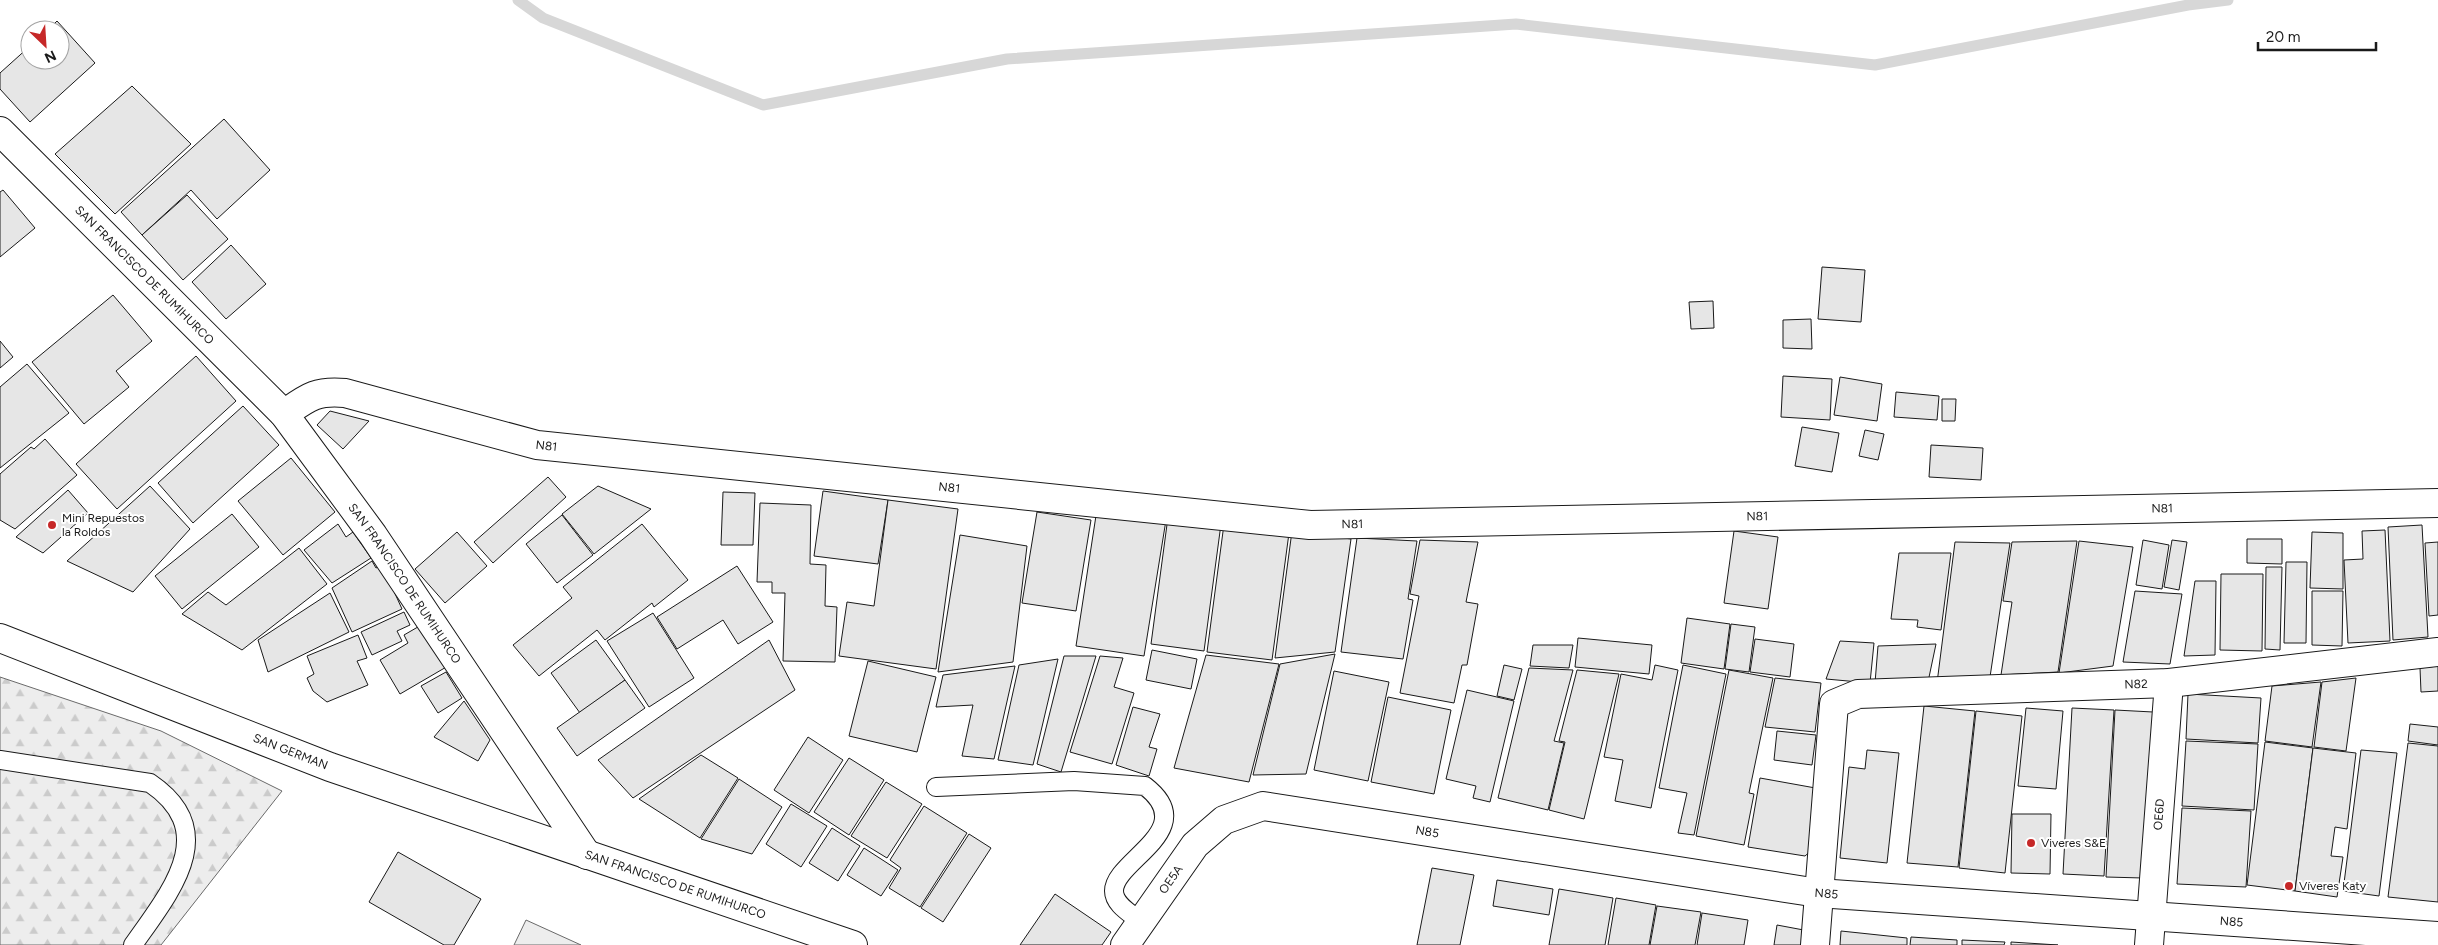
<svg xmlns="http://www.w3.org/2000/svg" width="2438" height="945" font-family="Figtree,sans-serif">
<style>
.forest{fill:url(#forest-firs);stroke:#6a6a6a}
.park{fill:#ededed;stroke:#6a6a6a}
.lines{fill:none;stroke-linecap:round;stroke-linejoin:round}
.stream{stroke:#d7d7d7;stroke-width:11}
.building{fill:#e6e6e6;stroke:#1a1a1a}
.service-casing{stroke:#1a1a1a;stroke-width:20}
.minor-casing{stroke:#1a1a1a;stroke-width:30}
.secondary-casing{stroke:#1a1a1a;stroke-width:30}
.service{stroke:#fff;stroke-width:18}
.minor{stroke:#fff;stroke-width:28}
.secondary{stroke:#fff;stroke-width:28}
.poi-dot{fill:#c62828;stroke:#fff;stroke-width:2}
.labels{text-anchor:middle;stroke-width:4;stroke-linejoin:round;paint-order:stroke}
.street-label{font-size:12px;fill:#1a1a1a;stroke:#fff}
.poi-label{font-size:12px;fill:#1a1a1a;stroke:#fff;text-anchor:start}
</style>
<defs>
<pattern id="forest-firs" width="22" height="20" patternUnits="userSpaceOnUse" patternTransform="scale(1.25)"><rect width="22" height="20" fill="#ededed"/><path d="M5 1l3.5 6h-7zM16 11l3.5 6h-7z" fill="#cbcbcb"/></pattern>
</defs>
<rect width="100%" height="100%" fill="#fff"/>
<polygon class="forest" points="0,677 161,731 282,791 161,945 0,945"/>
<polygon class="park" points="526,920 581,945 514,945"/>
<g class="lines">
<polyline class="stream" points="518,0 543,18 763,105 1007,59 1516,24 1875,65 2188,5 2228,0"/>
</g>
<g class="building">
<polygon points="57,21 95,63 30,122 0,89 0,73 30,46 30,60 60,60 60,30 48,30"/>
<polygon points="132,86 191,144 115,214 55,154"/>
<polygon points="224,119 270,170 217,219 191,190 142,235 121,212"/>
<polygon points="3,190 35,228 0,257 0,192"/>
<polygon points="187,195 228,239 183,280 142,235"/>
<polygon points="231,245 266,284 226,319 192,282"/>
<polygon points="1822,267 1865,270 1861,322 1818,319"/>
<polygon points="113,295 152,341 116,371 129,387 84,424 32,362"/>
<polygon points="1713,301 1714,328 1691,329 1689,302"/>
<polygon points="1811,319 1812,349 1783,348 1783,320"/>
<polygon points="0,341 13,357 0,368"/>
<polygon points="196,356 236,401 117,509 76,464"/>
<polygon points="27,364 69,413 0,468 0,387"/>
<polygon points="1783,376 1832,379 1830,420 1781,417"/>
<polygon points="1840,377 1882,384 1877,421 1834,415"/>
<polygon points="1896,392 1939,396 1937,420 1894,417"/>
<polygon points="1942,399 1956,399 1955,421 1942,421"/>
<polygon points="243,406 279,445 193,523 158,483"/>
<polygon points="330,411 369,421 343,449 317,425"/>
<polygon points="1802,427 1839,433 1832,472 1795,466"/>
<polygon points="1865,430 1884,434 1878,460 1859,456"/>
<polygon points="45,439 77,475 15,529 0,520 0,474 31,447 34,449"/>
<polygon points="1931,445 1983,448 1981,480 1929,477"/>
<polygon points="291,458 335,512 283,555 238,501"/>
<polygon points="548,477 566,497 493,563 474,542"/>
<polygon points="150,486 190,529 133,592 67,561"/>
<polygon points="598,486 651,509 594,554 562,514"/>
<polygon points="68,490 88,513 43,553 16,537"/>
<polygon points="823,491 888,500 878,564 814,556"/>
<polygon points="723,492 755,493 753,545 721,545"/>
<polygon points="888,500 958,509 936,669 839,656 847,602 874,606"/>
<polygon points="760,503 811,505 810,564 826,565 825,606 837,607 835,662 783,661 785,593 772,593 772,582 757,582"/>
<polygon points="1097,509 1166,520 1144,656 1076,646"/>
<polygon points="1037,512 1091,520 1076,611 1022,603"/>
<polygon points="232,514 259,547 182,609 155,576"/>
<polygon points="562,515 593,555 557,583 526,544"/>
<polygon points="1168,517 1221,524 1204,651 1151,644"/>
<polygon points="338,524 346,537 353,532 371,558 332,583 304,550"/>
<polygon points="642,524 688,580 654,607 652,603 605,640 597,630 539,676 513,645 572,598 563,587"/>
<polygon points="1224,524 1289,533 1272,660 1207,652"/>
<polygon points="2422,525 2428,637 2393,640 2388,527"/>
<polygon points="2385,530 2390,641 2348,643 2344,560 2363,559 2362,531"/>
<polygon points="1292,531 1351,539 1335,652 1275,658"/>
<polygon points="1734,531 1778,537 1768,609 1724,603"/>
<polygon points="457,532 487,566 445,603 415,569"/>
<polygon points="2312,532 2343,533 2343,589 2310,588"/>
<polygon points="960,535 1027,546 1013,662 938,672"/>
<polygon points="1357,538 1417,541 1408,599 1413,600 1403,659 1341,652"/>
<polygon points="2247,539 2282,539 2282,564 2247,563"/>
<polygon points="1420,540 1478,542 1466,602 1478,604 1467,665 1462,665 1454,703 1400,693 1419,596 1410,594"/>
<polygon points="2143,540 2169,545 2162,589 2136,585"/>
<polygon points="2172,540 2187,542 2179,590 2164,587"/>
<polygon points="2077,541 2058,672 2001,675 2012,602 2003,601 2012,542"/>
<polygon points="2079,541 2133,547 2113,666 2059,673"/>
<polygon points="1955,542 2010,543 1990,677 1937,683"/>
<polygon points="2438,542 2438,615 2429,616 2425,543"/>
<polygon points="299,548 327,584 242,650 182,614 208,592 226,605"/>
<polygon points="1899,553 1951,553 1941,630 1917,627 1918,620 1891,619"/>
<polygon points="372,561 376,568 382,565 402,609 352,632 332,588"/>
<polygon points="2286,562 2307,562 2306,643 2284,643"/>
<polygon points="737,566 773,622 738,644 723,620 677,649 657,617"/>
<polygon points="2266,567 2282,567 2280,650 2265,649"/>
<polygon points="2221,574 2263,574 2262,651 2220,650"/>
<polygon points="2195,581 2216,581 2215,655 2184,656"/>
<polygon points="2135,591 2182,594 2170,664 2123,662"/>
<polygon points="2312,591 2343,591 2342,646 2312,645"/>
<polygon points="330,593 349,632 268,672 258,640"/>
<polygon points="404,612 410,625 397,631 402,641 372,655 361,632"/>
<polygon points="653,613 694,678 649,707 607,641"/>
<polygon points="1687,618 1730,624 1724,669 1681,663"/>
<polygon points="423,624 448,666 400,694 380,660 408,643 404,635"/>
<polygon points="1731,624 1755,627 1749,672 1725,669"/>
<polygon points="358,635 367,658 357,661 368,685 327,702 313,691 307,678 314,674 307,656"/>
<polygon points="1578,638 1652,645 1649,674 1575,667"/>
<polygon points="1755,639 1794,644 1790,677 1750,672"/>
<polygon points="596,640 625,680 580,713 551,673"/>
<polygon points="769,640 795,690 633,798 598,760"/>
<polygon points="1840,641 1874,643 1870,683 1826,679"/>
<polygon points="1936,644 1928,682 1875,683 1878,646"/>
<polygon points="1533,645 1573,645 1569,668 1530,666"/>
<polygon points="1152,650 1197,659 1191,689 1146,680"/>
<polygon points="1335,654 1306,774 1253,775 1280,664"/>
<polygon points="1206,655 1279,664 1249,782 1174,768"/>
<polygon points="1064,656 1096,656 1061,772 1037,764"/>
<polygon points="1100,656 1123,658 1114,687 1134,693 1112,764 1070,752"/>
<polygon points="1058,659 1033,765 998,760 1019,665"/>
<polygon points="868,661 936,677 917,752 849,736"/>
<polygon points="1504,665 1522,669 1514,700 1497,696"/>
<polygon points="1655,665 1678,670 1651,808 1615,801 1623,760 1604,757 1621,674 1652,680"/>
<polygon points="1683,665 1726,674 1694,835 1678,833 1687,793 1659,788"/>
<polygon points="1015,666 994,759 962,756 973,705 936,707 943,675"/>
<polygon points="2438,666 2438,691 2421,692 2420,668"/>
<polygon points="1529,668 1573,670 1554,741 1564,743 1548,810 1498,798"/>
<polygon points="1577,670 1619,674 1584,819 1549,810 1565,742 1559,741"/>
<polygon points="1729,670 1773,678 1749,793 1754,794 1744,845 1696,836"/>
<polygon points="1334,671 1389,682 1368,781 1314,770"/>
<polygon points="446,672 462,698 438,713 421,686"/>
<polygon points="1775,678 1821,683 1815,732 1765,727"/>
<polygon points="2356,678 2346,751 2314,747 2322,682"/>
<polygon points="625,680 645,708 577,756 557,728"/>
<polygon points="2321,682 2312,747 2265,741 2272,686"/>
<polygon points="1467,690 1514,701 1490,802 1473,798 1476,786 1446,779"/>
<polygon points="2188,694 2261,698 2258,743 2186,739"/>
<polygon points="1388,697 1451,710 1434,794 1371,782"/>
<polygon points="464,701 490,740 478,761 434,737"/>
<polygon points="1924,706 1975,711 1958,867 1907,863"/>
<polygon points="1133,707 1160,714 1149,747 1157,749 1149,776 1116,765"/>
<polygon points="2026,708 2063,711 2056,789 2018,786"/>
<polygon points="2072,708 2114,710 2104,876 2063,874"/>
<polygon points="2115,710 2153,712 2143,878 2106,877"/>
<polygon points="1976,711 2022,716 2005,873 1959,868"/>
<polygon points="2410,724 2438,727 2438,745 2408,741"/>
<polygon points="1777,731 1816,735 1812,765 1774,760"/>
<polygon points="808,737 843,760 809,813 774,790"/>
<polygon points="2186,741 2258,744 2254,810 2182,806"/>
<polygon points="2265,742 2313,748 2295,891 2247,885"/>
<polygon points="2408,743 2438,746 2438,902 2388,897"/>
<polygon points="2313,748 2356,753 2347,829 2335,827 2331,856 2343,857 2337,897 2295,891"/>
<polygon points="1867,750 1899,753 1887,863 1840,858 1849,767 1865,769"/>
<polygon points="2361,750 2397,753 2379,896 2343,891"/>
<polygon points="701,755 738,778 700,838 639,799"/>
<polygon points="849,758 884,780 849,835 814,812"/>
<polygon points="1760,778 1821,789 1812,850 1805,856 1748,847"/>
<polygon points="739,779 782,807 752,854 701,839"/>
<polygon points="886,782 922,804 887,858 851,836"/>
<polygon points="791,804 827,826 801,867 766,844"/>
<polygon points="924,806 967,833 920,907 889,888 901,868 890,860"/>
<polygon points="2182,808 2251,811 2246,887 2177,884"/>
<polygon points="2012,814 2051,814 2050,874 2011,873"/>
<polygon points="832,828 860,846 838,881 809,863"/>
<polygon points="969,834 991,848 943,922 921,908"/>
<polygon points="864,848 898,870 881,896 847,875"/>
<polygon points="398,852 481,899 454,945 444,945 369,902"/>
<polygon points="1432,868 1474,875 1460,945 1417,945"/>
<polygon points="1497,880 1553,889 1549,915 1493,906"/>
<polygon points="1559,889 1613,898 1605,945 1549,945"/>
<polygon points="1055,894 1111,932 1102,945 1020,945"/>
<polygon points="1616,898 1656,905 1649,945 1608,945"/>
<polygon points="1657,906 1701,912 1695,945 1650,945"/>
<polygon points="1702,913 1748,920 1744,945 1697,945"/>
<polygon points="1777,925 1809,931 1808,945 1774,945"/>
<polygon points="1841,931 1907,938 1907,945 1840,945"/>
<polygon points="1911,937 1957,940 1957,945 1910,945"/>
<polygon points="1962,940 2005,942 2004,945 1962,945"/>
<polygon points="2011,942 2058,945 2011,945"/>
</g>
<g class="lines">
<defs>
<g id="service">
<path d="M0,760L150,783C222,832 170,892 133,945"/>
<path d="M936,787L1074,781L1145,786C1202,830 1114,860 1114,891C1114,905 1132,914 1141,922"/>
</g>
<g id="minor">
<path id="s1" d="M0,131L284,414L373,535L587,855"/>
<path id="s2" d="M284,414C307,398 316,390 345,393L537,445L1310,525L2438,503"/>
<path id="s3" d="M1815,945L1834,704L1858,694L2169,683L2438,652"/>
<path id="s4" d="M2149,945L2169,683"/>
</g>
<g id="secondary">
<path id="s5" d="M0,638L330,767L853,945"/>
<path id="s6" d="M1125,945L1195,845L1224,820L1263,806L1818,893L2438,936"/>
</g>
</defs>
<use href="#service" class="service-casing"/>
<use href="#minor" class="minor-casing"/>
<use href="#secondary" class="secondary-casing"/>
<use href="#service" class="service"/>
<use href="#minor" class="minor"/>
<use href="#secondary" class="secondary"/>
</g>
<g class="poi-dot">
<circle cx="52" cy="525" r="5"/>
<circle cx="2031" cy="843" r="5"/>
<circle cx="2289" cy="886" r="5"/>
</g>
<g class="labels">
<g class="street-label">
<text dy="4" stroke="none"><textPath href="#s1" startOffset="204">SAN FRANCISCO DE RUMIHURCO</textPath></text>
<text dy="4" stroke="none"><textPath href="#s2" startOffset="275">N81</textPath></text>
<text dy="4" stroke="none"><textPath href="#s2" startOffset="680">N81</textPath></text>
<text dy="4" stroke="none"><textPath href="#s2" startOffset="1895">N81</textPath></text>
<text dy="4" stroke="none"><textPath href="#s2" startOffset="1490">N81</textPath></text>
<text dy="4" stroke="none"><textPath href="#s2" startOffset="1085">N81</textPath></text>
<text dy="4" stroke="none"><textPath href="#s1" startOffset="609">SAN FRANCISCO DE RUMIHURCO</textPath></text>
<text dy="4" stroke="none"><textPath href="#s3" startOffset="546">N82</textPath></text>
<text dy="4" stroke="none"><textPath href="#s5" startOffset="312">SAN GERMAN</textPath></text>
<text dy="4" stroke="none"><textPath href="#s4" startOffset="131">OE6D</textPath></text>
<text dy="4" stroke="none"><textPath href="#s6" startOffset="368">N85</textPath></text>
<text dy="4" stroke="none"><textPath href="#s6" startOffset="80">OE5A</textPath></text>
<text dy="4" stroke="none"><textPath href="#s5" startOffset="719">SAN FRANCISCO DE RUMIHURCO</textPath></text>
<text dy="4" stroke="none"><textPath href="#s6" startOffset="772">N85</textPath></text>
<text dy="4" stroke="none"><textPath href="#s6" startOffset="1178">N85</textPath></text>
</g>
<g class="poi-label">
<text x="62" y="522">Mini Repuestos<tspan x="62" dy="14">la Roldos</tspan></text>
<text x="2041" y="847">Viveres S&amp;E</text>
<text x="2299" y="890">Víveres Katy</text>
</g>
</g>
<g transform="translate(45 45) rotate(155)"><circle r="24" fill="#ffffff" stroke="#a3a3a3"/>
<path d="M0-4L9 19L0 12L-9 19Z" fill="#c62828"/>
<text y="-8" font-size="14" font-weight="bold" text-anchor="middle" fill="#1a1a1a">N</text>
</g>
<path d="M2258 42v8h118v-8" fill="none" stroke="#1a1a1a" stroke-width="2.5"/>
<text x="2266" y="42" font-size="15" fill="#1a1a1a" stroke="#ffffff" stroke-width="4" paint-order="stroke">20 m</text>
</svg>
